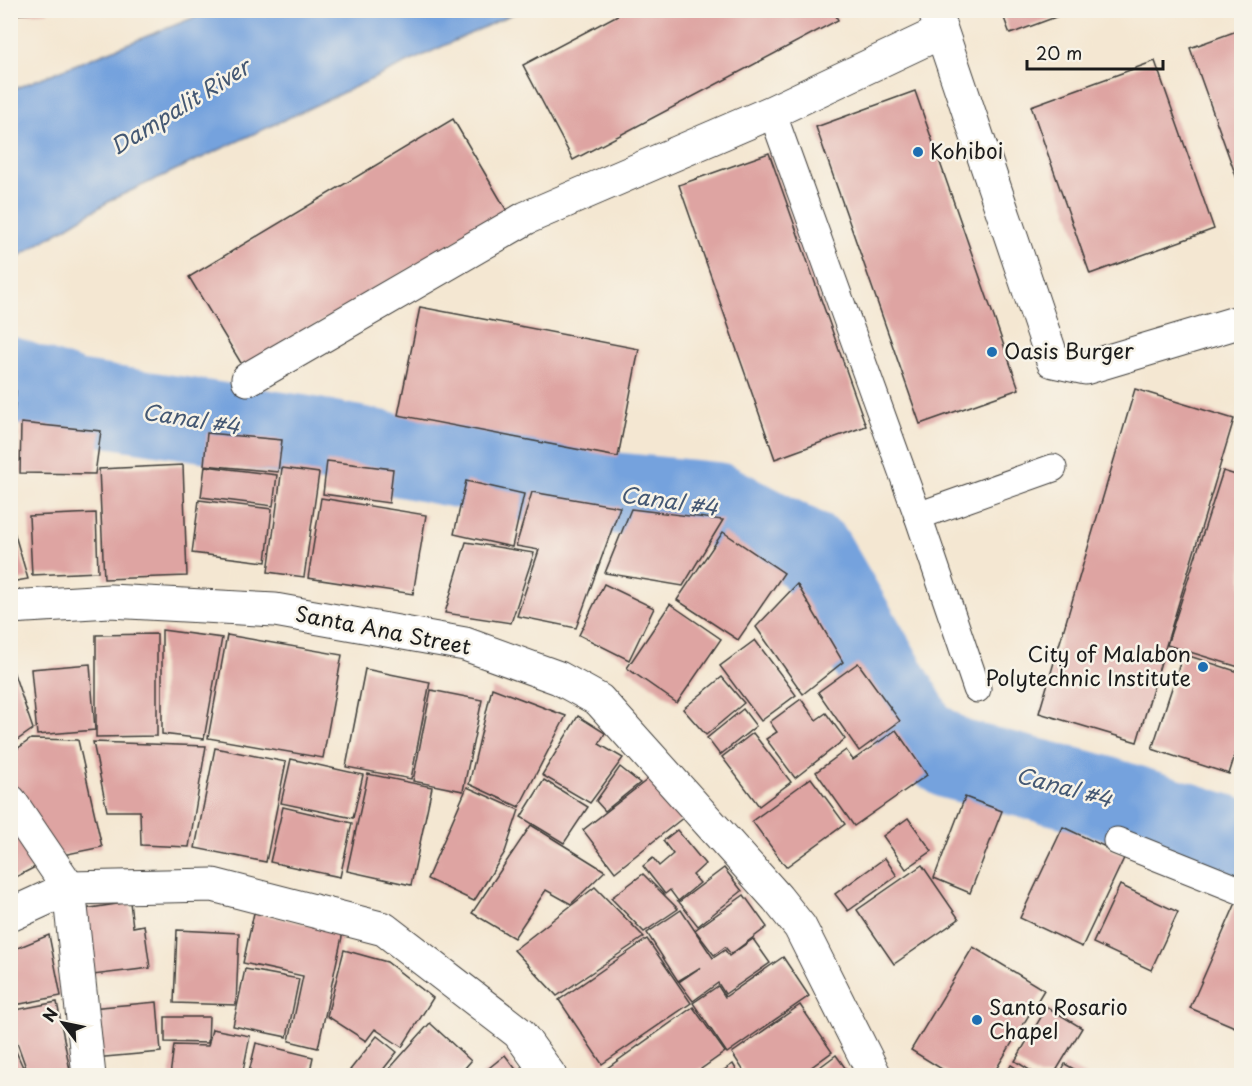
<svg xmlns="http://www.w3.org/2000/svg" width="1252" height="1086" font-family="'Playpen Sans',sans-serif">
<style>
.water{fill:#74a2dd;stroke:#485f7c;stroke-width:1.5}
.lines{fill:none;stroke-linecap:round;stroke-linejoin:round}
.river{stroke:#74a2dd;stroke-width:82}
.building{fill:#dea4a2}
.lane-casing{stroke:#3c3a37;stroke-width:29}
.street-casing{stroke:#3c3a37;stroke-width:35}
.lane{stroke:#fff;stroke-width:27}
.street{stroke:#fff;stroke-width:33}
.poi-dot{fill:#1f6fb2;stroke:#f7f3e8;stroke-width:2}
.labels{text-anchor:middle;stroke-width:5;stroke-linejoin:round;paint-order:stroke}
.poi-label{font-size:21px;fill:#1c1c1c;stroke:#f7f3e8;text-anchor:start}
.street-label{font-size:21px;fill:#1c1c1c;stroke:#f7f3e8}
.water-label{font-size:22px;font-style:italic;fill:#445873;stroke:#f7f3e8}
</style>
<rect width="100%" height="100%" fill="#f7f3e8"/>
<filter id="ink" filterUnits="userSpaceOnUse"><feTurbulence type="fractalNoise" baseFrequency=".0167" numOctaves="2"/><feDisplacementMap in="SourceGraphic" scale="12" xChannelSelector="R" yChannelSelector="G"/><feConvolveMatrix kernelMatrix="1 2 1 2 8 2 1 2 1" color-interpolation-filters="sRGB"/></filter>
<filter id="wash" filterUnits="userSpaceOnUse"><feTurbulence type="fractalNoise" baseFrequency=".008" numOctaves="4" result="noise"/><feDisplacementMap in="SourceGraphic" scale="24" xChannelSelector="R" yChannelSelector="G"/><feGaussianBlur stdDeviation="1.35" result="paint"/><feColorMatrix in="noise" values="0 0 0 0 0 0 0 0 0 0 0 0 0 0 0 0 0 1.4 0 .05"/><feComposite in="paint" operator="in"/></filter>
<g filter="url(#wash)">
<rect width="100%" height="100%" fill="#f4e7d2"/>
<polygon class="water" points="213,10 519,11 113,199 11,261 11,90"/>
<g class="lines">
<polyline class="river" points="10,378 74,401 301,436 571,489 716,503 813,554 918,736 953,759 1094,794 1242,841"/>
</g>
<g id="blocks">
<g class="building">
<polygon points="10,10 48,10 48,12 10,15"/>
<polygon points="627,10 833,10 838,20 573,160 523,65"/>
<polygon points="1001,10 1072,10 1072,11 1010,34"/>
<polygon points="1242,29 1242,190 1241,190 1190,48"/>
<polygon points="1155,61 1214,229 1090,274 1031,106"/>
<polygon points="915,91 1019,389 920,424 816,127"/>
<polygon points="453,119 507,211 244,368 189,277"/>
<polygon points="769,153 866,426 775,459 679,185"/>
<polygon points="420,307 639,349 618,457 398,415"/>
<polygon points="1135,389 1234,419 1137,742 1039,713"/>
<polygon points="10,390 16,391 14,414 10,414"/>
<polygon points="21,423 101,431 95,474 20,473"/>
<polygon points="207,433 282,440 278,472 204,465"/>
<polygon points="327,461 393,469 389,503 323,494"/>
<polygon points="183,465 187,576 104,579 99,469"/>
<polygon points="205,466 277,475 273,506 201,497"/>
<polygon points="282,468 319,473 304,577 268,572"/>
<polygon points="1223,471 1242,477 1242,668 1167,645"/>
<polygon points="466,481 524,494 512,547 454,534"/>
<polygon points="532,492 620,507 576,628 517,616 539,550 516,546"/>
<polygon points="321,498 426,515 413,594 308,578"/>
<polygon points="199,500 272,509 266,562 192,553"/>
<polygon points="631,509 723,520 683,586 605,573"/>
<polygon points="96,513 98,572 32,575 29,516"/>
<polygon points="10,518 28,579 10,582"/>
<polygon points="723,532 784,573 738,640 677,600"/>
<polygon points="466,542 534,553 511,623 445,613"/>
<polygon points="604,584 654,608 629,660 579,635"/>
<polygon points="797,584 843,662 803,694 756,627"/>
<polygon points="670,604 721,639 677,703 627,668"/>
<polygon points="162,630 222,638 204,739 162,734"/>
<polygon points="157,634 157,736 96,737 96,635"/>
<polygon points="227,635 342,655 323,758 208,738"/>
<polygon points="755,640 796,695 761,721 720,666"/>
<polygon points="1183,654 1242,673 1242,733 1229,774 1152,749"/>
<polygon points="10,662 33,729 10,745"/>
<polygon points="858,663 900,721 859,751 818,692"/>
<polygon points="90,664 95,730 37,735 31,669"/>
<polygon points="365,669 430,682 411,779 346,767"/>
<polygon points="722,677 744,703 706,735 683,709"/>
<polygon points="492,688 566,716 519,807 469,784"/>
<polygon points="431,690 482,700 463,791 413,781"/>
<polygon points="801,699 816,720 826,713 845,739 795,778 766,739 777,732 770,722"/>
<polygon points="743,709 756,726 720,755 707,738"/>
<polygon points="578,716 605,733 599,744 623,758 590,803 542,775"/>
<polygon points="896,730 927,775 854,826 816,772 846,750 853,760"/>
<polygon points="753,733 791,782 759,806 722,757"/>
<polygon points="31,739 78,740 102,847 58,856 10,792 10,754"/>
<polygon points="93,742 206,746 189,847 141,845 140,811 107,811"/>
<polygon points="215,748 286,762 266,862 195,848"/>
<polygon points="291,759 363,775 353,818 281,803"/>
<polygon points="620,767 640,783 605,811 596,801"/>
<polygon points="368,774 432,787 411,885 347,871"/>
<polygon points="652,776 684,817 615,872 583,830"/>
<polygon points="811,778 845,824 786,867 752,821"/>
<polygon points="544,780 588,807 564,843 521,817"/>
<polygon points="467,787 519,810 505,852 474,901 427,879"/>
<polygon points="965,797 1002,811 970,893 934,878"/>
<polygon points="283,807 352,823 340,877 270,862"/>
<polygon points="10,813 47,861 10,880"/>
<polygon points="908,818 932,851 906,869 883,836"/>
<polygon points="531,825 605,871 571,904 546,890 514,938 472,913"/>
<polygon points="1063,827 1125,856 1082,947 1020,918"/>
<polygon points="677,830 705,864 693,875 700,883 678,901 670,890 665,894 643,866 653,858 659,866 673,854 663,841"/>
<polygon points="885,858 897,876 848,911 835,894"/>
<polygon points="922,865 959,919 894,964 857,910"/>
<polygon points="724,868 742,891 698,926 679,902"/>
<polygon points="643,874 678,909 644,932 611,898"/>
<polygon points="1120,885 1178,912 1151,970 1093,943"/>
<polygon points="595,887 644,937 557,996 514,950"/>
<polygon points="744,895 767,927 731,954 725,947 714,955 695,930"/>
<polygon points="1239,896 1242,897 1242,1030 1190,1008"/>
<polygon points="130,902 133,927 144,925 150,968 93,975 84,909"/>
<polygon points="681,910 713,958 725,950 729,956 753,939 770,963 725,994 718,983 693,1001 679,982 701,967 678,981 647,933"/>
<polygon points="254,913 343,932 318,1048 289,1041 303,976 243,963"/>
<polygon points="177,930 239,933 236,1005 174,1003"/>
<polygon points="49,935 61,996 10,1006 10,951"/>
<polygon points="647,939 691,1003 602,1064 559,1000"/>
<polygon points="973,947 1044,990 992,1076 953,1076 911,1050"/>
<polygon points="344,950 387,962 433,998 402,1047 375,1029 366,1041 327,1016"/>
<polygon points="783,957 809,996 727,1053 693,1003 718,986 725,997"/>
<polygon points="245,969 299,979 287,1037 233,1026"/>
<polygon points="57,1002 71,1076 29,1076 10,1023 10,1011"/>
<polygon points="157,1002 161,1052 94,1058 90,1008"/>
<polygon points="800,1005 832,1052 799,1076 747,1076 732,1053"/>
<polygon points="693,1007 725,1052 691,1076 611,1076 606,1069"/>
<polygon points="1047,1007 1082,1028 1053,1076 1039,1076 1015,1061"/>
<polygon points="165,1017 209,1017 208,1043 165,1042"/>
<polygon points="430,1023 471,1061 458,1076 383,1076"/>
<polygon points="212,1029 250,1036 242,1076 170,1076 174,1045 208,1046"/>
<polygon points="377,1036 397,1052 378,1076 357,1076 350,1070"/>
<polygon points="10,1038 26,1074 24,1076 10,1076"/>
<polygon points="256,1043 313,1057 309,1076 248,1076"/>
<polygon points="505,1055 521,1076 479,1076"/>
<polygon points="836,1055 851,1076 808,1076"/>
<polygon points="733,1064 740,1076 715,1076"/>
<polygon points="1065,1064 1086,1076 1059,1076"/>
<polygon points="1011,1065 1029,1076 1005,1076"/>
</g>
</g>
</g>
<g filter="url(#ink)">
<use href="#blocks" fill-opacity="0" stroke="#3c3a37" stroke-width="1.5"/>
<g class="lines">
<defs>
<g id="lane">
<polyline points="772,112 918,516"/>
<polyline points="977,689 918,516 1053,468"/>
<polyline points="1117,841 1242,891"/>
</g>
<g id="street">
<polyline points="935,12 1053,361 1085,368 1242,321"/>
<polyline points="248,379 526,218 772,112 941,32"/>
<polyline points="10,607 110,601 275,610 465,644 559,678 599,700 777,898 800,927 875,1076"/>
<polyline points="10,801 69,888 89,1076"/>
<polyline points="10,915 69,888 213,885 384,929 519,1033 550,1076"/>
</g>
</defs>
<use href="#lane" class="lane-casing"/>
<use href="#street" class="street-casing"/>
<use href="#lane" class="lane"/>
<use href="#street" class="street"/>
</g>
</g>
<g class="poi-dot">
<circle cx="918" cy="152" r="6"/>
<circle cx="992" cy="352" r="6"/>
<circle cx="1203" cy="667" r="6"/>
<circle cx="977" cy="1020" r="6"/>
</g>
<g class="labels">
<g class="poi-label">
<text x="930" y="159">Kohiboi</text>
<text x="1004" y="359">Oasis Burger</text>
<text x="1191" y="662" text-anchor="end">City of Malabon<tspan x="1191" dy="24">Polytechnic Institute</tspan></text>
<text x="989" y="1015">Santo Rosario<tspan x="989" dy="24">Chapel</tspan></text>
</g>
<g class="street-label">
<text transform="translate(383 631) rotate(11)" y="7">Santa Ana Street</text>
</g>
<g class="water-label">
<text transform="translate(180 107) rotate(-32)" y="8">Dampalit River</text>
<text transform="translate(191 419) rotate(9)" y="8">Canal #4</text>
<text transform="translate(669 501) rotate(8)" y="8">Canal #4</text>
<text transform="translate(1064 787) rotate(15)" y="8">Canal #4</text>
</g>
</g>
<rect width="1252" height="1086" fill="none" stroke="#f7f3e8" stroke-width="36"/>
<g transform="translate(63 1023) rotate(302)" stroke="#f7f3e8" stroke-width="4.5" paint-order="stroke">
<path d="M0-4.5L10 22L0 15L-10 22Z" fill="#1c1c1c"/>
<text y="-9" font-size="16" font-weight="bold" text-anchor="middle" fill="#1c1c1c">N</text>
</g>
<path d="M1027 60v9h136v-9" fill="none" stroke="#1c1c1c" stroke-width="3"/>
<text x="1036" y="60" font-size="18" fill="#1c1c1c" stroke="#f7f3e8" stroke-width="4.5" paint-order="stroke">20 m</text>
</svg>
